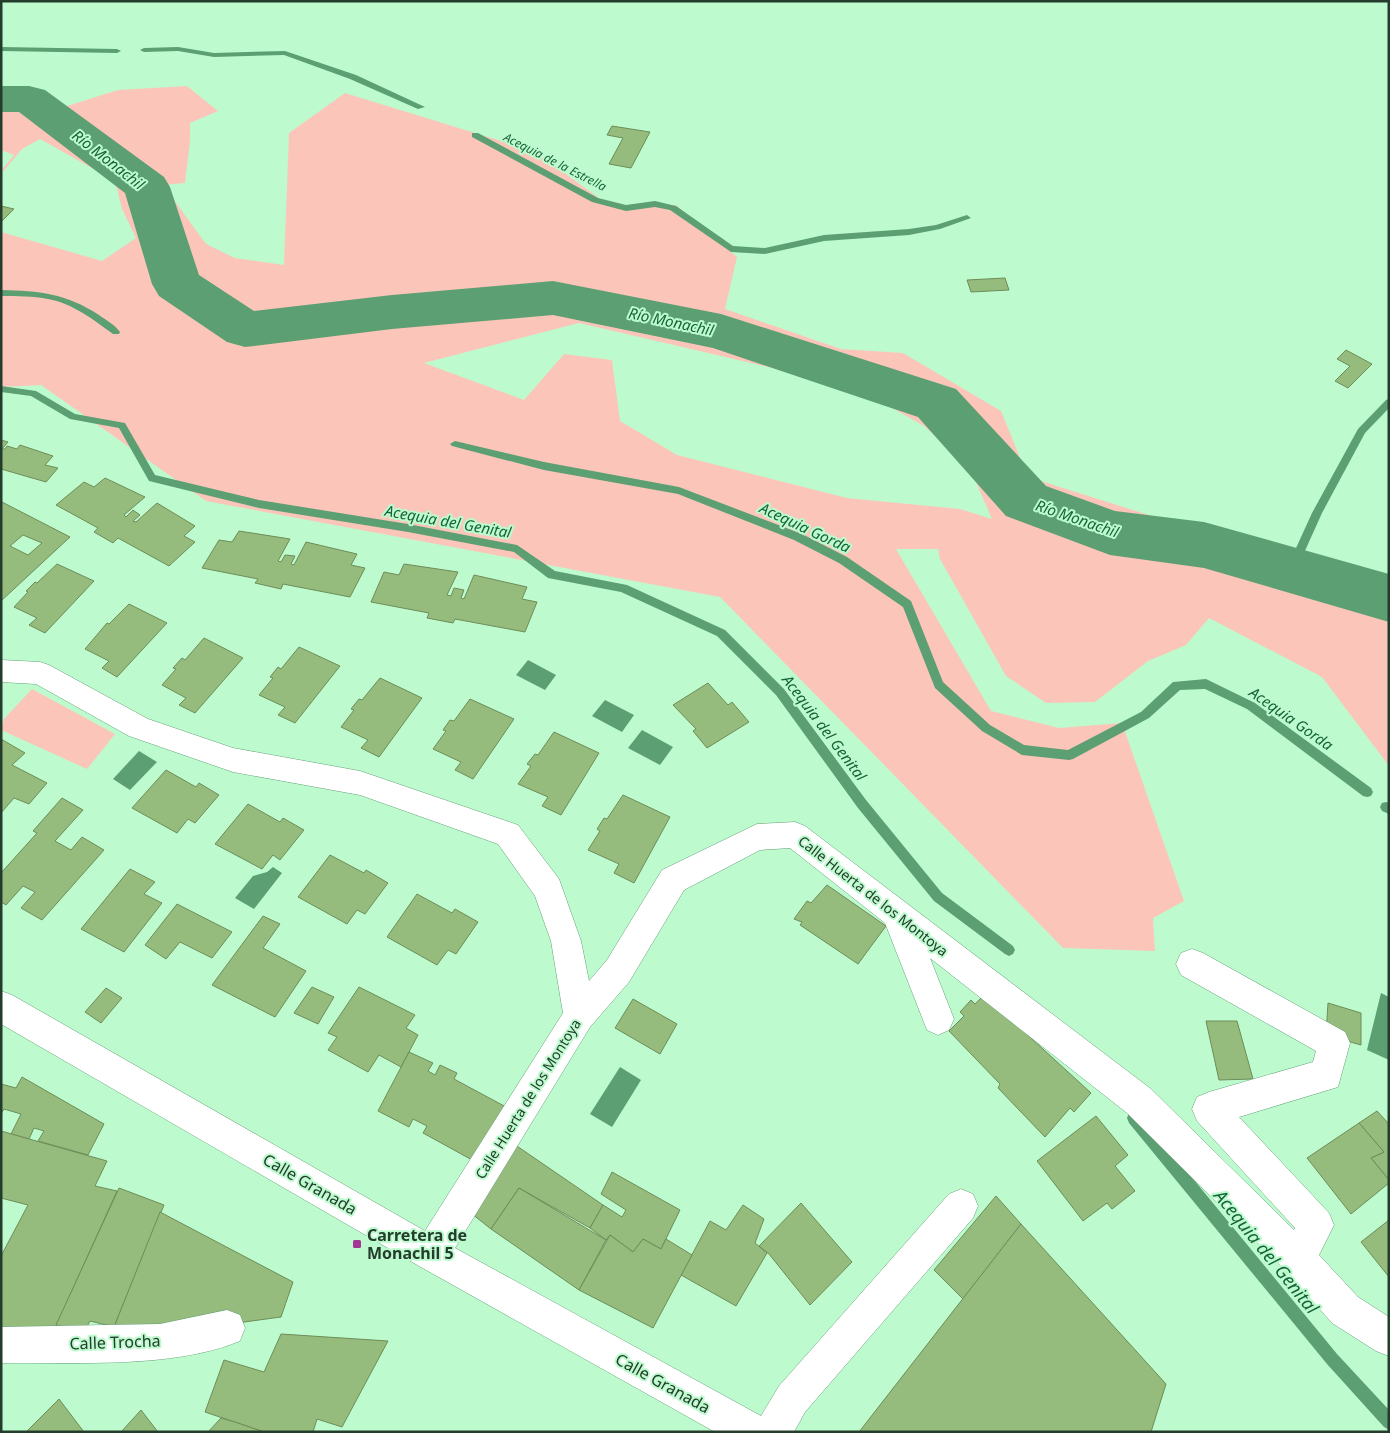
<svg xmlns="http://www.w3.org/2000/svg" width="1390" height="1433" font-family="'Noto Sans',sans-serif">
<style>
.green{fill:#fbc6b9;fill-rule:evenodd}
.water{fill:#5b9f72}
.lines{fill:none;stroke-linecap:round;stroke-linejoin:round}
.stream{fill:#5b9f72;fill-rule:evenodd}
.river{fill:#5b9f72;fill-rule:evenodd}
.building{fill:#95bc7c;stroke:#6d8d58;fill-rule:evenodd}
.minor-casing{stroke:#67a179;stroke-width:1}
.minor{fill:#fff;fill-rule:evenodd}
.poi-dot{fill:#a33594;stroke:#bdfbcf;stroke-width:2}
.labels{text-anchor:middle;stroke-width:4;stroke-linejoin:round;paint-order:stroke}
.far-water-label{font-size:12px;font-style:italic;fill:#166338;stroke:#bdfbcf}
.street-label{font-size:14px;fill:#233c2b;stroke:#bdfbcf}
.water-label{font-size:15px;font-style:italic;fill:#166338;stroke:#bdfbcf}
.near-street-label{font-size:16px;fill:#233c2b;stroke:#bdfbcf}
.near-poi-label{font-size:16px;font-weight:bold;fill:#233c2b;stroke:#bdfbcf;text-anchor:start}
.near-water-label{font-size:18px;font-style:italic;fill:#166338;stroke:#bdfbcf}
</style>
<rect width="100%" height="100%" fill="#bdfbcf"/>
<g class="green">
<path d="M187,86L218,111L190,123V141L185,183L163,185L206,244L235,258L284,265L289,133L345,93L534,151L610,206L676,205L737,257L725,309L841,349L903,353L1001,411L1028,477L1368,584L1389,587V766L1322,677L1209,618L1186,645L1148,661L1095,702L1046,703L1006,676L940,559L938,549H896L991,711L1059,728L1122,723L1184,901L1153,918L1155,951L1063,948L720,597L206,501L41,385L1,387V232L102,261L136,238L122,209L115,181L40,139L22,149L1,174V171L14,155L1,150V93L28,89L67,106L118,90ZM579,323L855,387L924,426L969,466L992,519L960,509L847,498L677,455L620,421L612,360L564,354L524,400L424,363Z"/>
<polygon points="32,689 115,734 87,769 1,730 4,719"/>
</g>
<g class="water">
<polygon points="528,660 556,675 545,690 516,675"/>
<polygon points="605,700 634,715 622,732 592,716"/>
<polygon points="642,730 673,747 660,765 628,748"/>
<polygon points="139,751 157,762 130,790 113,779"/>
<polygon points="273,867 282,873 254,909 235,898 253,876 267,872"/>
<polygon points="1381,993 1389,997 1389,1060 1367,1050"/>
<polygon points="620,1067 641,1080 612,1127 590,1114"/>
</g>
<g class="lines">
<g class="stream">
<polygon points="1,47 117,49 121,51 117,53 1,51"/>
<polygon points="178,47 214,53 285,51 356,75 425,107 418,109 350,79 284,55 214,57 178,51 144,52 140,50 144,48"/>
<polygon points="472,133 478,133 598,198 626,205 655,201 676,206 733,246 765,248 824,235 909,229 936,225 967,215 971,218 940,229 909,235 824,241 765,254 731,252 670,210 655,207 626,211 592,202 472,137"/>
<path d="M1,290C40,291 65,293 99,315C106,320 115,325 120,332L119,334H113C94,320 72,303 48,299C33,296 17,296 1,296Z"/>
<polygon points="1,386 36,391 75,414 125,423 155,475 259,500 408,524 517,545 555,571 627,585 725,630 784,689 866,800 942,893 1013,946 1015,950 1013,954 1009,956 1005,954 934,901 858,808 776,695 717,636 621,592 548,578 514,552 408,532 259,508 149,481 119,428 70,419 31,396 1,392"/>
<polygon points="1389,399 1389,408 1365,433 1322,513 1295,573 1287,573 1286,570 1312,513 1358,429 1386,400"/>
<polygon points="455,441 544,462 679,487 802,534 847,557 911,601 943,682 990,725 1024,745 1068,750 1141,712 1173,682 1206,679 1255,703 1371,788 1373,792 1371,796 1367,797 1363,796 1247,709 1205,689 1180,690 1149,718 1073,759 1069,760 1022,755 982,731 935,688 903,607 839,563 794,540 678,494 544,470 452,446 450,444"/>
<polygon points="1386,802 1389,803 1389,814 1382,811 1380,807 1382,803"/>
<polygon points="1134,1111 1139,1113 1337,1354 1389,1410 1389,1430 1384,1427 1327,1364 1129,1123 1127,1118 1129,1113"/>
</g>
<polygon class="river" points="1,86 29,86 45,90 164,177 170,187 199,275 254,311 392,295 553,281 721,314 956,389 1046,486 1115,511 1204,522 1389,574 1389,622 1204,568 1110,555 1006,516 918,417 713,348 553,315 392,329 245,347 227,342 159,296 152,284 125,193 19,112 1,112"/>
</g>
<g class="building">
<polygon points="612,126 650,132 631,168 609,164 623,138 607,135"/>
<polygon points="1,206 14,209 1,222"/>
<polygon points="1005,278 1009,290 971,292 967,280"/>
<polygon points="1346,350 1372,364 1348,388 1335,381 1350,366 1337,359"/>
<polygon points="1,440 8,442 2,449 5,449 7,446 17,449 20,445 53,456 45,465 58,468 46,482 1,469"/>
<polygon points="105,478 145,497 124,515 126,517 133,510 140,515 133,521 136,522 157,503 195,526 184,536 195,542 169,566 118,538 113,543 94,532 98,528 56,505 84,482 94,487"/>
<path d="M2,502L70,537L1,601V502ZM23,535L42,543L28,555L10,546Z"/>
<polygon points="239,531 290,539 278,561 281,562 285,555 295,556 291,564 294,565 306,542 357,554 351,565 365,568 350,597 283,584 281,589 255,583 258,579 202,568 219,540 232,542"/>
<polygon points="57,564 94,581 45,633 29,625 37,618 14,607 28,592 26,591 35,582 37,583"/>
<polygon points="404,564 458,572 447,595 451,596 454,588 464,590 461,598 464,599 474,575 527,587 522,599 537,602 525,632 455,619 453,623 427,618 429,613 371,602 384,572 399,575"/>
<polygon points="129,604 167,623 117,677 102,668 109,661 85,649 107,623 109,624"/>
<polygon points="204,638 243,658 195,713 179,705 186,698 162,685 176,669 173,668 182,658 185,660"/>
<polygon points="299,647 340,666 295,723 278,715 285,707 259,695 273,678 270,677 278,667 281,669"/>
<polygon points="380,678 422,698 379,757 361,748 368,740 341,727 354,710 351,709 359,699 362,700"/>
<polygon points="708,683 728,705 732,702 749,722 707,748 693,731 696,729 673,705"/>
<polygon points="470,699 514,719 473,779 455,770 461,762 433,749 446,731 443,730 450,720 454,721"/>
<polygon points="554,732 599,753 561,815 542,806 548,797 518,784 531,766 527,764 535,754 538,755"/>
<polygon points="1,739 25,753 12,765 47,783 29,804 14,798 1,813"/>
<polygon points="166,770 196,787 199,783 219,795 195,823 188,819 177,833 132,808"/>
<polygon points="623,795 670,817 634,883 614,873 619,864 588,850 600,831 597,829 604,818 607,819"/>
<polygon points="62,798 83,810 55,841 71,850 82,837 104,850 42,920 21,908 35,892 23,886 6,905 1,902 1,873 37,833 33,831"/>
<polygon points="248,804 280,822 283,818 304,830 280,860 273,855 262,869 215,844"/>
<polygon points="330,855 364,873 366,870 388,883 365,914 357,910 347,924 298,897"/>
<polygon points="130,869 155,882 144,894 162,903 124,952 81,929"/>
<polygon points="827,885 886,926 858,964 800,925 802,922 794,919 807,901 811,903"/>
<polygon points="417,894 452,913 455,909 478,922 456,954 448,950 437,965 387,937"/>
<polygon points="177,904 232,932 212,958 180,942 166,959 145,945"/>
<polygon points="263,916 280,924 263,948 306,971 275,1017 212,985"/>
<polygon points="312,987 334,997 318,1024 294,1013"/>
<polygon points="359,987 415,1015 406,1028 418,1035 401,1067 379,1055 368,1072 328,1050 337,1037 328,1033"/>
<polygon points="106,988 122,998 101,1023 85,1012"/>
<polygon points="984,995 1091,1093 1074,1112 1070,1108 1045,1137 998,1088 1000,1084 949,1031 964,1016 960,1012 971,1000 975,1004"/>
<polygon points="633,999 677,1024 660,1054 615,1028"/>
<polygon points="1328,1003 1361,1013 1361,1045 1326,1035"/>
<polygon points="1206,1021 1237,1021 1253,1079 1219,1080"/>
<polygon points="409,1052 433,1063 428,1071 435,1075 440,1065 457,1073 454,1079 506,1107 474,1161 423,1133 427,1126 413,1119 409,1127 378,1111"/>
<polygon points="22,1077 104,1124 88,1155 38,1141 44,1131 34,1128 29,1139 11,1134 21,1114 4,1109 1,1114 1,1084 16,1088"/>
<polygon points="1377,1111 1389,1124 1389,1180 1371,1158 1384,1152 1359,1123"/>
<polygon points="1096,1116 1128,1155 1115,1166 1135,1191 1112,1209 1107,1203 1083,1221 1037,1161"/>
<polygon points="1359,1123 1384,1152 1371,1158 1389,1180 1389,1183 1351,1214 1307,1158"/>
<polygon points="1,1131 107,1161 95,1186 117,1191 53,1333 1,1334 1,1256 28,1205 1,1198"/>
<polygon points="511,1142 603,1205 590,1228 519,1188 491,1229 467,1210"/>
<polygon points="612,1172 680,1210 661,1249 643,1239 633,1252 610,1235 606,1240 590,1228 603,1205 622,1217 626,1210 601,1194"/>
<polygon points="119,1188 164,1205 114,1327 90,1321 84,1332 56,1325"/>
<polygon points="519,1188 606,1240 579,1290 491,1229"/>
<polygon points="996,1196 1021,1224 963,1299 934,1270"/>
<polygon points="801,1203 852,1262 810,1305 769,1254 759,1246"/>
<polygon points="743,1205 764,1219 755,1243 767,1253 736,1306 681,1275 710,1221 726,1230"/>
<polygon points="160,1212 293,1282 281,1317 193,1329 114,1327"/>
<polygon points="1389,1220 1389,1277 1361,1242"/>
<polygon points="1021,1224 1166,1384 1151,1432 859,1432"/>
<polygon points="610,1235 633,1252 643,1239 661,1249 666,1239 692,1255 653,1328 579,1290"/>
<polygon points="281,1334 388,1341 342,1427 317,1419 313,1432 264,1432 205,1412 224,1360 264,1372"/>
<polygon points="59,1399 84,1432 26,1432"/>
<polygon points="141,1410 158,1432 121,1432"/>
<polygon points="221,1418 235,1422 264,1432 208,1432"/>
</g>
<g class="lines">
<defs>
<g id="minor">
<polygon points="1,660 40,662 49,665 148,719 233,748 360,771 518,825 559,879 581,941 589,981 607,960 662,870 757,824 795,822 805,826 1151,1089 1294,1230 1295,1228 1197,1121 1192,1109 1197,1097 1209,1092 1313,1062 1316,1051 1181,975 1176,964 1181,953 1192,949 1203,953 1345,1032 1350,1043 1338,1087 1239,1117 1329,1213 1334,1225 1319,1255 1358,1297 1389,1317 1389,1356 1376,1351 1332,1323 1285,1270 1127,1113 930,958 954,1019 949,1030 938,1035 927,1030 885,923 790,848 760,850 684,890 629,982 590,1027 455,1248 761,1416 779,1386 949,1194 961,1189 973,1194 978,1206 973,1218 805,1412 794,1432 715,1432 419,1266 1,1024 1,991 12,995 425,1231 563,1013 551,941 535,896 498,844 360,795 233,772 129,736 36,684 1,682"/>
<path d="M227,1310L240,1315L245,1328L240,1341C172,1369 75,1362 1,1363V1327L160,1324Z"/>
</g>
</defs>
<use href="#minor" class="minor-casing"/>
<use href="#minor" class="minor"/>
</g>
<rect class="poi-dot" x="352" y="1239" width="10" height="10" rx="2.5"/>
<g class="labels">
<g class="far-water-label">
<text transform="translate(555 162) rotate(27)" y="4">Acequia de la Estrella</text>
</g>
<g class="street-label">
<text transform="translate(873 896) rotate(38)" y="5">Calle Huerta de los Montoya</text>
<text transform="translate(528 1099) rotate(-58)" y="5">Calle Huerta de los Montoya</text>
</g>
<g class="water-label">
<text transform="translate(108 160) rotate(38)" y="5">Río Monachil</text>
<text transform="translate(671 322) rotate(12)" y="5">Río Monachil</text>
<text transform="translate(1077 519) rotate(19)" y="5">Río Monachil</text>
<text transform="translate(448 522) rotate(10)" y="5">Acequia del Genital</text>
<text transform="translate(805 528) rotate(25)" y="5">Acequia Gorda</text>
<text transform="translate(1291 719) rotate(35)" y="5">Acequia Gorda</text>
<text transform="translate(824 728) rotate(53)" y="5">Acequia del Genital</text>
</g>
<g class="near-street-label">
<text transform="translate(310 1184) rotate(30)" y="6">Calle Granada</text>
<text transform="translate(115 1342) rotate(-2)" y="6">Calle Trocha</text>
<text transform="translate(663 1383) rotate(29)" y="6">Calle Granada</text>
</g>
<g class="near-poi-label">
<text x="367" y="1241">Carretera de<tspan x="367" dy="18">Monachil 5</tspan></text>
</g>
<g class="near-water-label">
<text transform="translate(1266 1252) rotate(51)" y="6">Acequia del Genital</text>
</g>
</g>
<rect width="1390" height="1433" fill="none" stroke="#233c2b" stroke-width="5"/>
</svg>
